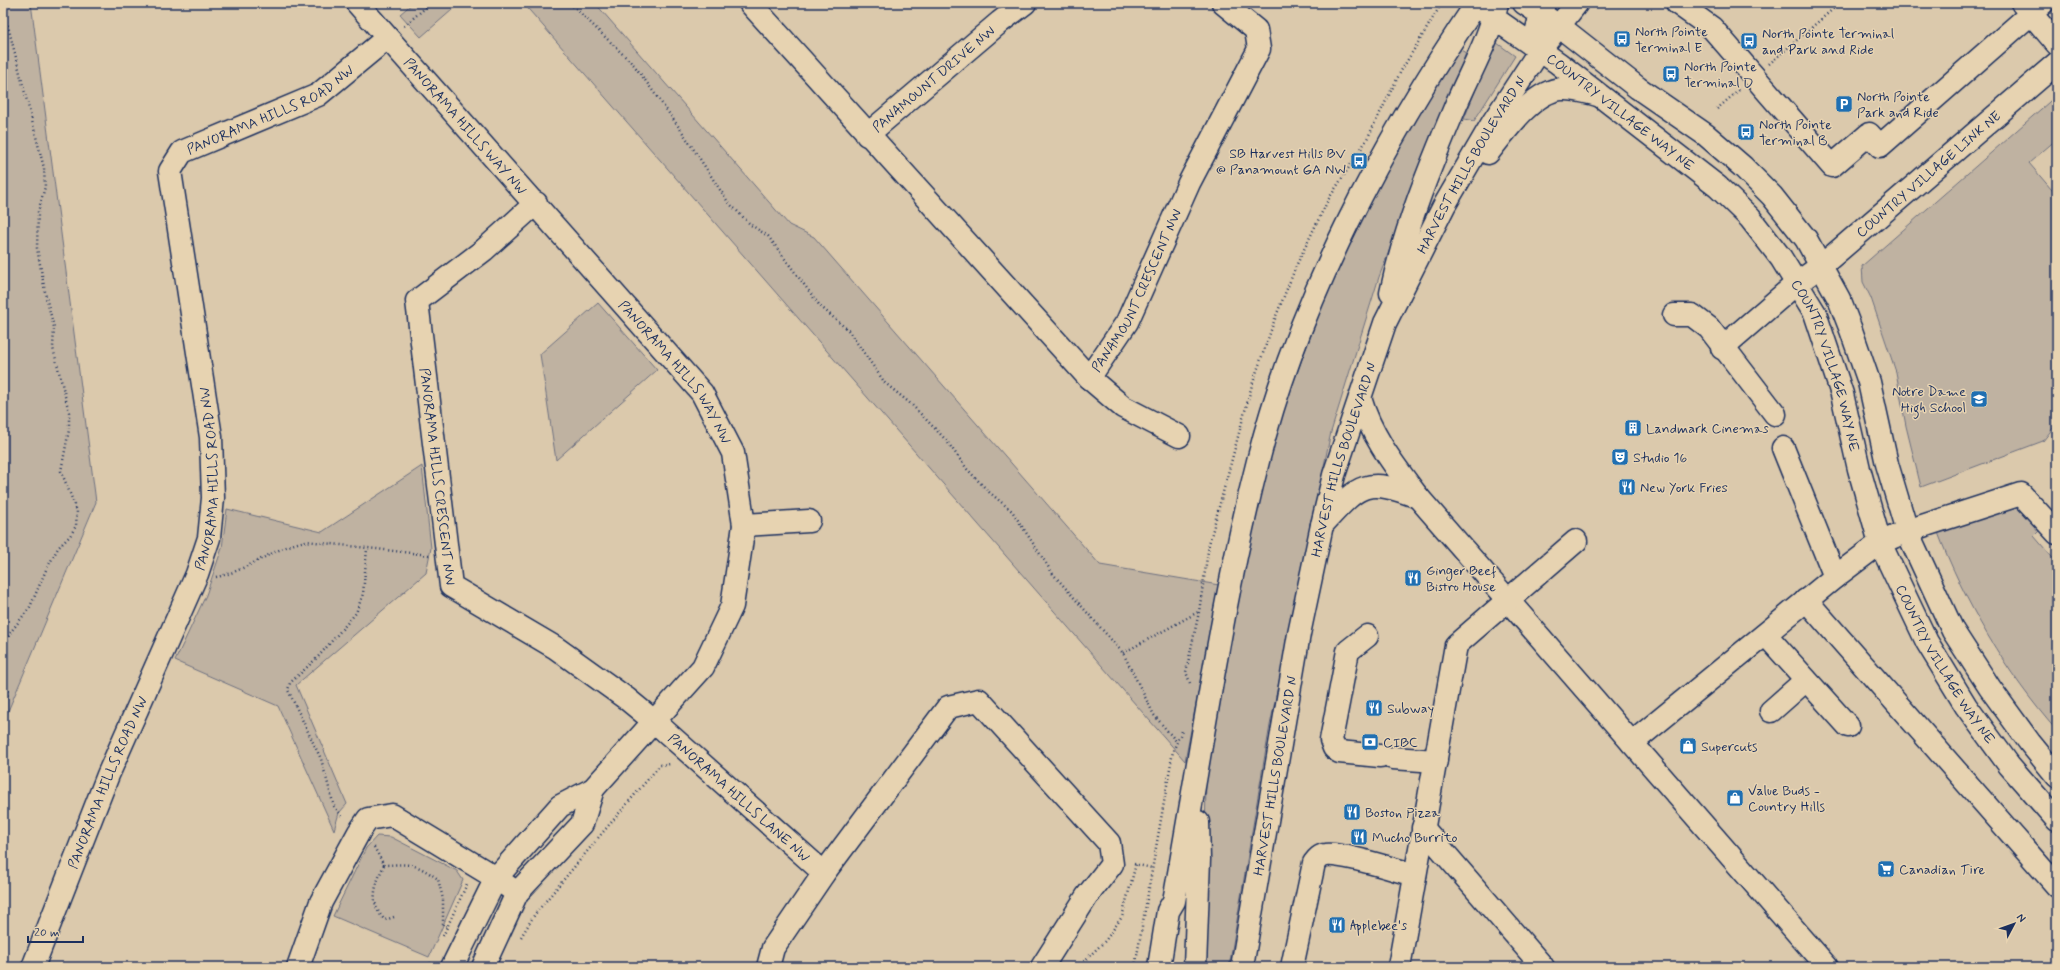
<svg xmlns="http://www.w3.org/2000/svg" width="2060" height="970" font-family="Mynerve,sans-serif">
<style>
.green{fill:#bfb2a1;stroke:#6d7080}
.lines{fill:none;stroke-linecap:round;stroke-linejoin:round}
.minor-casing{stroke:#1b2f5e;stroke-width:25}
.major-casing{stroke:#1b2f5e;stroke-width:25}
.path{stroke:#1b2f5e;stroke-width:2.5;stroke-dasharray:1 3;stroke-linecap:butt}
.minor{stroke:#e7d3b1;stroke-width:22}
.major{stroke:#e7d3b1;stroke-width:22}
.labels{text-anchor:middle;stroke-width:3;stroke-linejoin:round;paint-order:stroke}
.poi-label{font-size:14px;fill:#1b2f5e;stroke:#e7d3b1;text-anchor:start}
.street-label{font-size:14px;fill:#1b2f5e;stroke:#e7d3b1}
</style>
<rect width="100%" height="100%" fill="#dbc9ac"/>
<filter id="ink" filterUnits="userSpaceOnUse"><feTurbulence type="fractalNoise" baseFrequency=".025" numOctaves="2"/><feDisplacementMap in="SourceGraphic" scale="8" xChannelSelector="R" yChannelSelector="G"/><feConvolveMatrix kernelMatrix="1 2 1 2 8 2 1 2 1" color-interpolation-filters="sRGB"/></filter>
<g filter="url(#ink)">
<g class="green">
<polygon points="3,3 31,3 96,502 3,723"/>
<polygon points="413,3 460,3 421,37 400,14"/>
<polygon points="523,3 595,3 789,225 814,237 1100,565 1219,585 1185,761"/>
<polygon points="1497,43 1515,56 1474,121 1464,119 1491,52"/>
<polygon points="1457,48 1466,53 1379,277 1331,432 1270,725 1229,967 1204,967 1206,767 1268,450 1344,247 1400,139"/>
<polygon points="2057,95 2057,139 2029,163 2057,196 2057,423 2043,441 1921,487 1906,426 1896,372 1871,298 1863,282 1862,266"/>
<polygon points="598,303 657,370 556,460 540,354"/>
<polygon points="422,466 431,548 426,573 296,685 347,804 339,813 334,830 278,706 175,661 206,595 222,548 227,509 322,532"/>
<path d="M2003,506L2020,508L2044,526L2034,536L2057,563V731C2006,673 1964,602 1937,530Z"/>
<polygon points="377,836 391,837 457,871 463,880 429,957 333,916 366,848"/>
</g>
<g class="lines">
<defs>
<g id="minor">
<path id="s1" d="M357,3L702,393L733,453L744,525L732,606L703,667L593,789L560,806L496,878L452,967"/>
<polyline points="750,3 1089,378 1123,407 1179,436"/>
<polyline points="1524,3 1559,26 1638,88 1706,135 1743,167 1772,196 1806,239 1839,299 1851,330 1869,382 1887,464 1907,531 1953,631 1990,688 2030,743 2057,776"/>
<polyline points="1677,3 1712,28 1832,166 1869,134 1880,146 2043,3"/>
<polyline points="2022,3 2057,44"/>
<path id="s2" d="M1478,7L1558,63L1718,187L1750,218L1781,258L1815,313L1842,394L1859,469L1880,543L1927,642L1966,706L2009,765L2057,820"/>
<path id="s3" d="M867,135L1000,22L1025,3"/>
<path id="s4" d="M536,203L484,250L417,301L451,586L556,648L627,699L655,722L824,873"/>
<polyline points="1674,315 1692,315 1709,328 1775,414"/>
<path id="s5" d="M1722,348L1797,283L1821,266L2057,63"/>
<path id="s6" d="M1089,378L1127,322L1189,183L1259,49L1256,30L1223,3"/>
<path d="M1360,398C1371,436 1394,465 1418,497L1827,967"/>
<polyline points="1783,448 1835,577"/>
<polyline points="744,525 809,521"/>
<path d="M1322,525C1359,485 1364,476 1418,497"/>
<polyline points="1806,600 2057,886"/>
<polyline points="1766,635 1848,726"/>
<polyline points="1367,636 1348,651 1331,740 1334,748 1339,752 1380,756"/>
<polyline points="1771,711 1806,680"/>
<polyline points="1632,743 1835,577 1880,543 1907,531 2021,494 2057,533"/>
<polyline points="1393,758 1436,761"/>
<polyline points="1423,828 1543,967"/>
<path id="s7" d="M33,967L108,775L197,574L209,538L213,498L211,437L170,171L182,152L318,95L387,38"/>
<polyline points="298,967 321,902 359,832 368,819 392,815 496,878 517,893"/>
<polyline points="483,967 517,893 582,824 593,789"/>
<polyline points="768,967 773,948 824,873 948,707 979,700 1109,843 1112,864 1087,896 1042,967"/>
<path d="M1292,967L1314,863C1317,859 1320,855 1326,855C1344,853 1395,870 1415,875"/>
<polyline points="1399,967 1456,645 1576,541"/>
</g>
<g id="major">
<polyline points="1540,50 1536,33 1544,3"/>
<path d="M1488,153C1504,133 1533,91 1561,89C1574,88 1586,92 1598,95"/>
<path d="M1391,293C1405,227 1430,167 1456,105C1470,72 1490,38 1497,3"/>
<path d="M1159,967L1168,911L1174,901C1201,754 1221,606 1258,461C1298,301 1384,139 1477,3"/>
<polyline points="1195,967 1199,859 1198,822"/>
<path id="s8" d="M1242,967L1299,634L1322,525L1334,475L1385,323L1444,206L1493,122L1540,50L1577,3"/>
</g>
</defs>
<use href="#minor" class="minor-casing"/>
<use href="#major" class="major-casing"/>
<g class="path">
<polyline points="570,3 634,65 681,130 728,202 751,225 768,236 820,306 848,330 885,383 911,404 946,440 967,469 989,492 1012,511 1053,574 1123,653 1154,715 1176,741"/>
<polyline points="3,14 8,26 44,168 45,187 38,212 37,248 46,297 54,327 53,348 69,412 69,430 61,471 77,511 76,526 70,536 58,548 46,570 30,607 10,633 3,650"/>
<polyline points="404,26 431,3"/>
<polyline points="1769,64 1840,3"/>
<polyline points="1717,109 1739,90"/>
<path d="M216,577C248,571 274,547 306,541L429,555"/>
<polyline points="1123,653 1198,612"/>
<polyline points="3,671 8,693 3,709"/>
<polyline points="1190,683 1186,672 1199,612 1209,544 1252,385 1276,316 1297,264 1328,200 1366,141 1401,71 1439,8"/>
<polyline points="342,816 334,806 321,759 288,690 290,683 318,657 356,613 363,594 367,549"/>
<polyline points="598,838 660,765 671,764"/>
<polyline points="374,847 384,865"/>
<polyline points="1134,864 1152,868"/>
<path d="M394,917L385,920C368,903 375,885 384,865C412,864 415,863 438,879L443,899V925L447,927"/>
<polyline points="443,936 467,884"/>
<polyline points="521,937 535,914 595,842"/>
<polyline points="429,967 432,960"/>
<polyline points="1078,967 1105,941 1122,917 1136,864"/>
<polyline points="1135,967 1173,751 1183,729"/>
</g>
<use href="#minor" class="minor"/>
<use href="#major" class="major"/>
</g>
</g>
<defs>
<symbol id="bus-square" viewBox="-11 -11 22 22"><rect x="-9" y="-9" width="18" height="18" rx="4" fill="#1f6fb2" stroke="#e7d3b1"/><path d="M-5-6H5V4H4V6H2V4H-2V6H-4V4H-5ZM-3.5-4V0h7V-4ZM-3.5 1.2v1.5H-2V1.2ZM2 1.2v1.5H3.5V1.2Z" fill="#fff"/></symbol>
<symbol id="parking-square" viewBox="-11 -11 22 22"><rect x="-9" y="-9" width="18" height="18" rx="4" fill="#1f6fb2" stroke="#e7d3b1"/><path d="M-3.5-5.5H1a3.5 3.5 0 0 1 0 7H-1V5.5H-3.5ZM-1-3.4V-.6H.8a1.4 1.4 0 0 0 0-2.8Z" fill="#fff"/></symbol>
<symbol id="school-square" viewBox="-11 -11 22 22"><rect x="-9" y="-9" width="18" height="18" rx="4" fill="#1f6fb2" stroke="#e7d3b1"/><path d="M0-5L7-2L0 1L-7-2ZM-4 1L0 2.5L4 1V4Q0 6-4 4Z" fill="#fff"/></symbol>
<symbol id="building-square" viewBox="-11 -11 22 22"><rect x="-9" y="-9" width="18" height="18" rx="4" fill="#1f6fb2" stroke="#e7d3b1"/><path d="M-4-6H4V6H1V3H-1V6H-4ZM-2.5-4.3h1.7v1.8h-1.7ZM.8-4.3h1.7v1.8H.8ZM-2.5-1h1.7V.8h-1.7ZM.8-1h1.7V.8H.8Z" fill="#fff"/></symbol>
<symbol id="theatre-square" viewBox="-11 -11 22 22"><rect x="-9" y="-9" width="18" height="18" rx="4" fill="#1f6fb2" stroke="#e7d3b1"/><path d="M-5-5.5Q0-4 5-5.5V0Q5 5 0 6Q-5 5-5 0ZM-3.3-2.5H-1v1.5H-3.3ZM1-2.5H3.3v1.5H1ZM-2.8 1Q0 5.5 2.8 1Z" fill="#fff"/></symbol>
<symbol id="restaurant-square" viewBox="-11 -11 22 22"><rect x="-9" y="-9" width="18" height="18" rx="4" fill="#1f6fb2" stroke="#e7d3b1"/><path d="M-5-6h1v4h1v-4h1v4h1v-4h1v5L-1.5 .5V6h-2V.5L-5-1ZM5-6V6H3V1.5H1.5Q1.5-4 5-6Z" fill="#fff"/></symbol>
<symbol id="bank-square" viewBox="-11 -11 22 22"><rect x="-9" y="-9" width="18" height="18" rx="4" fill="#1f6fb2" stroke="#e7d3b1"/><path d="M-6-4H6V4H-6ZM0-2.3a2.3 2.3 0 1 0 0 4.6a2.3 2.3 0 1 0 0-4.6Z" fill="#fff"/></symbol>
<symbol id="shop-square" viewBox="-11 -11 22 22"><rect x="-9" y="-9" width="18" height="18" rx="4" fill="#1f6fb2" stroke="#e7d3b1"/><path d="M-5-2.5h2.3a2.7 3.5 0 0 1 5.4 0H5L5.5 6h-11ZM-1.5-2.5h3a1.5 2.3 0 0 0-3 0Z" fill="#fff"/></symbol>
<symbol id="supermarket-square" viewBox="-11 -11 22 22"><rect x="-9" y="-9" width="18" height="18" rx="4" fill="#1f6fb2" stroke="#e7d3b1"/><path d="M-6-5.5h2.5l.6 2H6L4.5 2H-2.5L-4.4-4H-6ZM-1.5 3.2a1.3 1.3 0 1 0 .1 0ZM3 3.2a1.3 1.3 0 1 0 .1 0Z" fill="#fff"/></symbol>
</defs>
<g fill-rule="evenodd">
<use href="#bus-square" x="1612" y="29" width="20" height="20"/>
<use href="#bus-square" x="1739" y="31" width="20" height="20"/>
<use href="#bus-square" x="1661" y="64" width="20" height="20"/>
<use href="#parking-square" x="1834" y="94" width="20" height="20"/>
<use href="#bus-square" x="1736" y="122" width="20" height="20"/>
<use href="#bus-square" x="1349" y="151" width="20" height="20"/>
<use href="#school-square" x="1969" y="389" width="20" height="20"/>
<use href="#building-square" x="1623" y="418" width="20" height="20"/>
<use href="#theatre-square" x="1610" y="447" width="20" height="20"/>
<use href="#restaurant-square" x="1617" y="477" width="20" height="20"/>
<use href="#restaurant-square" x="1403" y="568" width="20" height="20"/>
<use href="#restaurant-square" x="1364" y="698" width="20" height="20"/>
<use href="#bank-square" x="1360" y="732" width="20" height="20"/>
<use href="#shop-square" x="1678" y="736" width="20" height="20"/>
<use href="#shop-square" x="1725" y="788" width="20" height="20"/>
<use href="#restaurant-square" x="1342" y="802" width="20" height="20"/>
<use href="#restaurant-square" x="1349" y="827" width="20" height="20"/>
<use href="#supermarket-square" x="1876" y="859" width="20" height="20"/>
<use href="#restaurant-square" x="1327" y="915" width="20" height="20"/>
</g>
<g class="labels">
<g class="poi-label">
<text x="1635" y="36">North Pointe<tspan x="1635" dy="16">Terminal E</tspan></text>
<text x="1762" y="38">North Pointe Terminal<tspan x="1762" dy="16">and Park and Ride</tspan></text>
<text x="1684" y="71">North Pointe<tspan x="1684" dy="16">Terminal D</tspan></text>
<text x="1857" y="101">North Pointe<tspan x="1857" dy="16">Park and Ride</tspan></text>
<text x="1759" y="129">North Pointe<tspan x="1759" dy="16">Terminal B</tspan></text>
<text x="1346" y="158" text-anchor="end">SB Harvest Hills BV<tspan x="1346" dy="16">@ Panamount GA NW</tspan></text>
<text x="1966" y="396" text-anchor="end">Notre Dame<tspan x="1966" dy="16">High School</tspan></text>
<text x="1646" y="433">Landmark Cinemas</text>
<text x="1633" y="462">Studio 16</text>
<text x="1640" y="492">New York Fries</text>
<text x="1426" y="575">Ginger Beef<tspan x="1426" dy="16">Bistro House</tspan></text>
<text x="1387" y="713">Subway</text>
<text x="1383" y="747">CIBC</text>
<text x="1701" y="751">Supercuts</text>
<text x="1748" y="795">Value Buds -<tspan x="1748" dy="16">Country Hills</tspan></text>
<text x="1365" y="817">Boston Pizza</text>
<text x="1372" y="842">Mucho Burrito</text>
<text x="1899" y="874">Canadian Tire</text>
<text x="1350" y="930">Applebee's</text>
</g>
<g class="street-label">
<text dy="5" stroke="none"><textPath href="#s3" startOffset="87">PANAMOUNT DRIVE NW</textPath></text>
<text dy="5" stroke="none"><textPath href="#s7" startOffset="955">PANORAMA HILLS ROAD NW</textPath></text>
<text dy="5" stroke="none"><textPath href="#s2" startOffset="177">COUNTRY VILLAGE WAY NE</textPath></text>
<text dy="5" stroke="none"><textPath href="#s1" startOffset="164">PANORAMA HILLS WAY NW</textPath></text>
<text dy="5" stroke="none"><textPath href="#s8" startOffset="841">HARVEST HILLS BOULEVARD N</textPath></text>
<text dy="5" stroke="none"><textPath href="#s5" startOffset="270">COUNTRY VILLAGE LINK NE</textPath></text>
<text dy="5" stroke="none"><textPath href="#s6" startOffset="100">PANAMOUNT CRESCENT NW</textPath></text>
<text dy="5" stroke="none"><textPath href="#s2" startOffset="513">COUNTRY VILLAGE WAY NE</textPath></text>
<text dy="5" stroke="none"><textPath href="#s1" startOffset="488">PANORAMA HILLS WAY NW</textPath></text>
<text dy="5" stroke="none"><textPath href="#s8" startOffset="518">HARVEST HILLS BOULEVARD N</textPath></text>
<text dy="5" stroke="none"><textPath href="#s4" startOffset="331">PANORAMA HILLS CRESCENT NW</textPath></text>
<text dy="5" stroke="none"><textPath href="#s7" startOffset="523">PANORAMA HILLS ROAD NW</textPath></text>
<text dy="5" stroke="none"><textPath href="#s2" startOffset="837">COUNTRY VILLAGE WAY NE</textPath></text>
<text dy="5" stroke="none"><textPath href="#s8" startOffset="194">HARVEST HILLS BOULEVARD N</textPath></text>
<text dy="5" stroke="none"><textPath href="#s7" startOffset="199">PANORAMA HILLS ROAD NW</textPath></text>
<text dy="5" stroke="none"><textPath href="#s4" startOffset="800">PANORAMA HILLS LANE NW</textPath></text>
</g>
</g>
<rect width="2060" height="970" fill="none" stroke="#e7d3b1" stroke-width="16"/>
<rect x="8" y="8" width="2044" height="954" fill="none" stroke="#1b2f5e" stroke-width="1.5" filter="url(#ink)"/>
<g transform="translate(2014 924) rotate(49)" stroke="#e7d3b1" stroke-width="3" paint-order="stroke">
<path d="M0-3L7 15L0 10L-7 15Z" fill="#1b2f5e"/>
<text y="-6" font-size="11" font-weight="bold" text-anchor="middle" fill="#1b2f5e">N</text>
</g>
<path d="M28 936v6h55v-6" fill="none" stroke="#1b2f5e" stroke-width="2"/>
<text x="34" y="936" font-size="12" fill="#1b2f5e" stroke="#e7d3b1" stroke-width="3" paint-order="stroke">20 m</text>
</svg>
